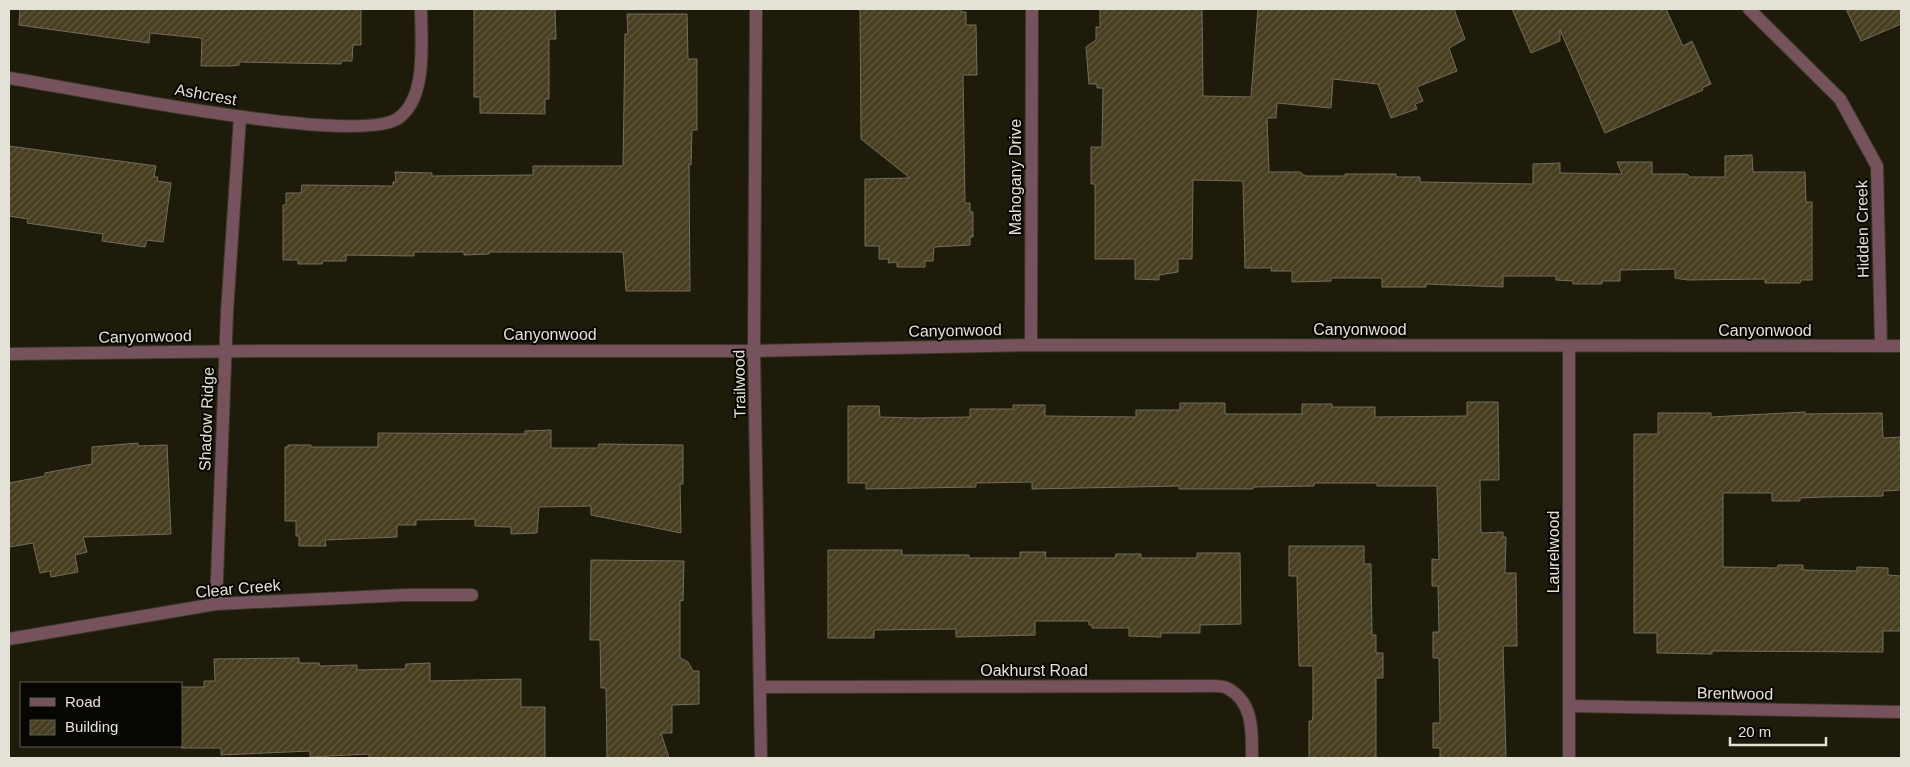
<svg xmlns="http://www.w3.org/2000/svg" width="1910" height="767" font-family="Helvetica,sans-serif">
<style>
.building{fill:url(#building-hatch);stroke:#736e5c}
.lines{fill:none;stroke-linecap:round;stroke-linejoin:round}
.minor-casing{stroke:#3b3728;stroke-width:14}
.minor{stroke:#76535c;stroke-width:12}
.labels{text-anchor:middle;stroke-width:4;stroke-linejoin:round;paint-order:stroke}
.street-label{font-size:16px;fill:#e4e2d7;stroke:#070602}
</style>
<defs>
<pattern id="building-hatch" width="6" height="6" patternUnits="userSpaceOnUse" patternTransform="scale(1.25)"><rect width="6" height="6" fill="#473e20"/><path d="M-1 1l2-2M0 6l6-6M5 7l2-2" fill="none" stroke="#615a40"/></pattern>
</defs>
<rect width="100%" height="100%" fill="#1f1b0b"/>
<g class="building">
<polygon points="20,9 361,9 361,45 353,45 352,61 341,61 341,64 239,62 239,65 230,66 201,66 202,39 200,38 150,33 149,43 19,25"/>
<polygon points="474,9 555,9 556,39 549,39 549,99 545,99 545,114 480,113 480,97 474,97"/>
<polygon points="860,9 961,9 961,12 966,12 966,25 976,25 977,75 963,75 965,203 970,203 970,212 973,212 973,237 970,237 970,245 934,247 933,261 925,261 925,267 897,267 897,262 888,263 889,259 879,259 879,246 865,246 865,179 910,178 861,139"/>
<polygon points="1100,9 1202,9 1203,96 1251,97 1258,9 1454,9 1465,39 1449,48 1457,71 1417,87 1423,101 1415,104 1417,109 1391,118 1378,84 1333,79 1331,108 1277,103 1276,118 1267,118 1269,172 1300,172 1305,176 1345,176 1345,174 1396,174 1396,177 1420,177 1420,182 1533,184 1533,164 1560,163 1560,173 1622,174 1617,162 1652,162 1652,174 1687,174 1690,177 1725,177 1725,156 1752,155 1753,172 1805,172 1806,202 1812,202 1812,280 1801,280 1800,283 1765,283 1765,279 1688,280 1675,278 1675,269 1620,270 1620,281 1602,281 1602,284 1573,284 1573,281 1556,280 1556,276 1503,276 1503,287 1426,284 1426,287 1382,287 1382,278 1331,278 1331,281 1292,282 1292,271 1271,271 1272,268 1245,268 1243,181 1193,180 1192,259 1178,259 1178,272 1159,275 1159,280 1135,279 1135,259 1095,259 1095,184 1091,184 1091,147 1102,147 1103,88 1097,88 1097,84 1089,84 1086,47 1096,40 1096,27 1100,27"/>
<polygon points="1512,9 1666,9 1683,46 1692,41 1711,84 1702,88 1703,90 1605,133 1560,30 1560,41 1531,53"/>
<polygon points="1846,9 1901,9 1901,24 1861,41"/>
<polygon points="627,14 687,14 688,59 697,59 697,130 692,130 691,165 689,164 690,291 626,291 623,252 489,252 489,254 464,255 464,252 414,252 414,256 346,255 346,261 323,261 322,264 298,264 298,260 283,260 283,205 286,205 286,193 301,193 302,185 393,186 393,182 396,182 395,172 432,173 432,176 533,175 533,166 623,166 625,34 628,34"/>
<polygon points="9,146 156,166 154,177 158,177 157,181 171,183 163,242 147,240 145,247 102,241 103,234 27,223 28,219 9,216"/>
<polygon points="1467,402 1498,402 1499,480 1480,480 1481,533 1503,532 1503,537 1506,537 1505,573 1516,573 1517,646 1503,646 1506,758 1440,758 1440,748 1433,748 1433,723 1440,723 1439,658 1433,658 1433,632 1439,632 1438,586 1432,586 1432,559 1439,560 1437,486 1377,486 1377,483 1314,483 1314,486 1253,487 1253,489 1179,489 1179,486 1032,489 1032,482 976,483 976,487 866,489 866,483 848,483 848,406 879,406 880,417 918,418 970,417 970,409 1013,409 1013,405 1045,405 1045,416 1136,417 1136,410 1180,410 1180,403 1225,403 1225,414 1302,414 1302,404 1332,404 1332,407 1375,407 1375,417 1467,416"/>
<polygon points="1805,412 1805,414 1882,413 1883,438 1900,437 1901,490 1883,491 1883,496 1824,497 1800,498 1800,501 1772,501 1772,493 1723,493 1723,567 1777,568 1778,565 1803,565 1803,570 1857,571 1857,567 1888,568 1888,575 1901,576 1901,631 1883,631 1883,652 1712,651 1712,654 1657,653 1657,633 1634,633 1634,434 1658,434 1658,413 1711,413 1711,417"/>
<polygon points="551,430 551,448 598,448 599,444 683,445 683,484 680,484 681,533 591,515 591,506 539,507 537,533 511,534 511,527 475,526 475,519 416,520 416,525 397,525 397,537 325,540 326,546 299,546 299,536 296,536 296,521 285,521 285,447 288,447 288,445 311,445 311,447 378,447 378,433 525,434 525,431"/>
<polygon points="138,443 138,446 167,445 171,534 83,537 87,552 75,555 78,572 51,577 50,571 40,573 33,543 9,547 9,483 45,476 45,473 92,464 92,447"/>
<polygon points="1289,546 1364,546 1364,564 1371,564 1372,635 1376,635 1376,653 1383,653 1383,678 1376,678 1376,758 1309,758 1309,721 1312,721 1313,716 1313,666 1299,666 1297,576 1289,576"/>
<polygon points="828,550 902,550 902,555 969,555 969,558 1020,558 1020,552 1046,552 1045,558 1115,558 1116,554 1141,554 1141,558 1197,558 1197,553 1240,553 1241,624 1200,625 1200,633 1161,633 1161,637 1129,636 1129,628 1092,628 1092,625 1089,625 1089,621 1035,621 1035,635 956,637 956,629 874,630 874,638 828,638"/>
<polygon points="591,560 684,561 683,601 680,600 680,658 688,662 693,671 699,671 699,704 672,705 672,733 661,733 669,758 607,758 606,688 601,688 600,640 590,640"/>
<polygon points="299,658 299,663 319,663 320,666 357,665 357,670 405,669 406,664 430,663 430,681 521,679 521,707 545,707 545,758 369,758 369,754 310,757 310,751 221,755 221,748 181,748 181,687 204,687 204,681 215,681 214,659"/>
</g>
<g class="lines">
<defs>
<g id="minor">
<polyline points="756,9 754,351 761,758"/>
<polyline points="1749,9 1840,99 1877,166 1881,346"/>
<path d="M9,78C73,88 353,146 397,119C428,99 421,41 421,9"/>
<polyline points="1031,345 1032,9"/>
<polyline points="1569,346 1569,758"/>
<polyline points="9,354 263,351 754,351 1031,345 1901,346"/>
<polyline points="216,604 227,312 240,117"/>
<polyline points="9,639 216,604 405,595 472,595"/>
<path d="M761,687L1204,686C1211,686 1221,685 1227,688C1254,702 1252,732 1252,758"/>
<polyline points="1569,706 1901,712"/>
</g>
</defs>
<use href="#minor" class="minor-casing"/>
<use href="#minor" class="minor"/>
</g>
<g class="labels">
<g class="street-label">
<text transform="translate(206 94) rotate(10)" y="6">Ashcrest</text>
<text transform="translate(1015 177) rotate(-90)" y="6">Mahogany Drive</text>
<text transform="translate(1862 229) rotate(-91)" y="6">Hidden Creek</text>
<text x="1360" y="335">Canyonwood</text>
<text transform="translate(955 330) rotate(-1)" y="6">Canyonwood</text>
<text x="1765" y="336">Canyonwood</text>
<text x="550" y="340">Canyonwood</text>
<text transform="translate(145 336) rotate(-1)" y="6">Canyonwood</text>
<text transform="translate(739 384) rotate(-91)" y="6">Trailwood</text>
<text transform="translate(206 419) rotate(-88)" y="6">Shadow Ridge</text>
<text transform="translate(1553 552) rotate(-90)" y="6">Laurelwood</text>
<text transform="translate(238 588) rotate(-5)" y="6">Clear Creek</text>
<text x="1034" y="676">Oakhurst Road</text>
<text transform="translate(1735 693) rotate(1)" y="6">Brentwood</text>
</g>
</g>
<rect width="1910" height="767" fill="none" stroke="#e4e2d7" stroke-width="20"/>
<rect x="20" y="682" width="162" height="65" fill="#070602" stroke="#5f5e57"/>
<rect x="30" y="698" width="25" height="8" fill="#76535c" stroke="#5f5e57"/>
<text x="65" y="707" font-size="15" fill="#e4e2d7">Road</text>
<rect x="30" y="720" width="25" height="15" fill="url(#building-hatch)" stroke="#5f5e57"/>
<text x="65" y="732" font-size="15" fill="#e4e2d7">Building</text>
<path d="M1730 737v8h96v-8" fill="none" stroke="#e4e2d7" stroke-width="2.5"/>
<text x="1738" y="737" font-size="15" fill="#e4e2d7" stroke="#070602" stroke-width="4" paint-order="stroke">20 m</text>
</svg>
